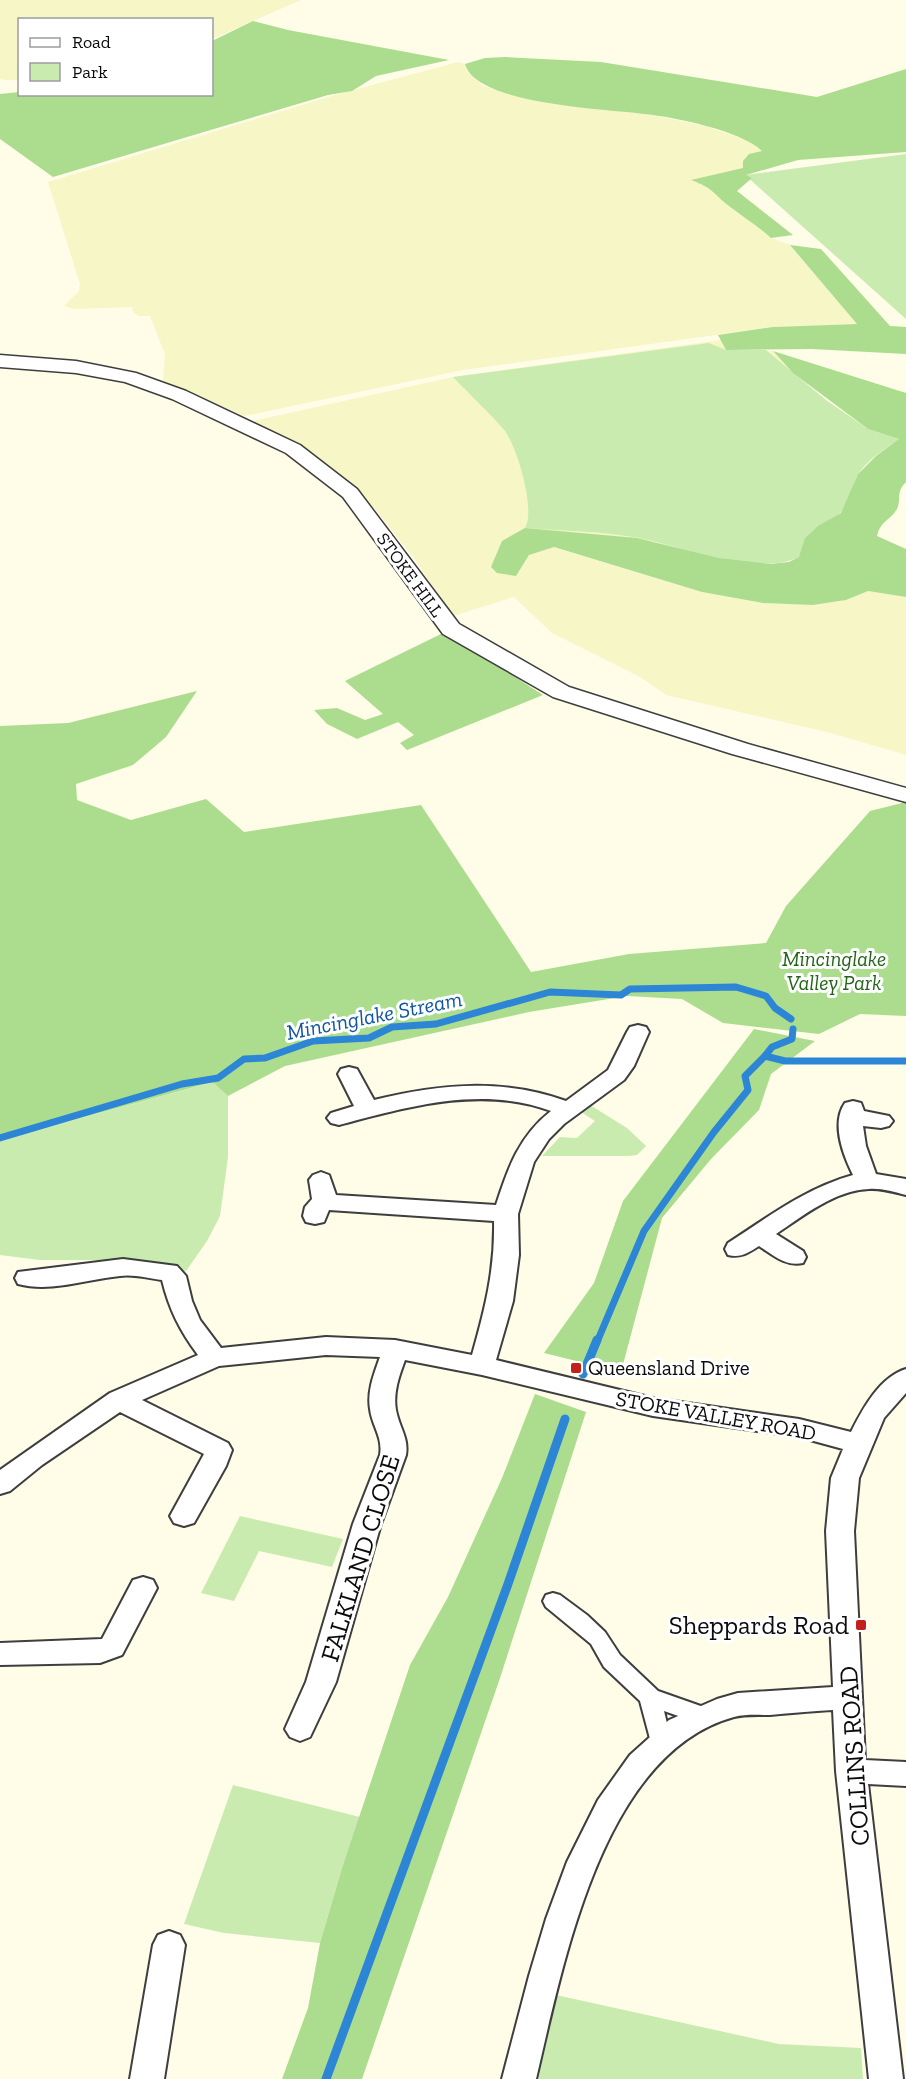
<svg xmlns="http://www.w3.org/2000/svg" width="906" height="2079" font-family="'Zilla Slab',serif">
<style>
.farmland{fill:#f6f6c7}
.green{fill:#caebb0}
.forest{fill:#acdd8e}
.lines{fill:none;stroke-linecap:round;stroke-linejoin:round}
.stream-far1{stroke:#2c85d5;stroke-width:7}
.stream{stroke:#2c85d5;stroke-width:9}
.pedestrian-casing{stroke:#3e3e3e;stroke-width:4}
.minor-casing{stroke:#3e3e3e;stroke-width:4}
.tertiary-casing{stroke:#3e3e3e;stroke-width:3}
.pedestrian{fill:#fff;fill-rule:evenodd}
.minor{fill:#fff;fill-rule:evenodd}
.tertiary{fill:#fff;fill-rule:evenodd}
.poi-dot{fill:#c2201b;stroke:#fff;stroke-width:2}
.labels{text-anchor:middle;stroke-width:6;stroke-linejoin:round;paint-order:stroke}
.far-street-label{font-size:18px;fill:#0b0b0b;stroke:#fff}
.park-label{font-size:21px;font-style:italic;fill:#226518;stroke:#fff}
.poi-label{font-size:21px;fill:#0b0b0b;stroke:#fff;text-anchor:start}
.street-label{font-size:21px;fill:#0b0b0b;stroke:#fff}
.water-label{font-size:22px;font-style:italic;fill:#0e56a2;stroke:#fff}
.near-street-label{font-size:26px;fill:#0b0b0b;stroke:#fff}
.near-poi-label{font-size:26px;fill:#0b0b0b;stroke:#fff;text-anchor:end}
</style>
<rect width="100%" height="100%" fill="#fffce8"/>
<g class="farmland">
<polygon points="0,0 301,0 212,39 212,20 20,20 19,80 5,80 0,79"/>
<polygon points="458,62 465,64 467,71 483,86 545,103 647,114 705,126 754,143 763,151 744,168 711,187 729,206 750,219 771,238 790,245 857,324 773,327 463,370 244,416 163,381 165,354 150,316 139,316 134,313 132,307 74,309 64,306 79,291 80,284 48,182 335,95"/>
<polygon points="721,340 726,350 773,351 793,373 800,557 525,528 516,575 529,555 553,547 702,592 763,603 813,605 846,600 868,591 906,597 906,755 831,733 666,695 642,678 552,633 514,597 453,616 413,557 375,509 319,458 253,421 453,377"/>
</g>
<g class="green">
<polygon points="906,154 906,319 745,175"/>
<path d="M709,343L726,350H766L826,400L868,429L900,439C885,449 866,460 857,476C852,487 848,507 839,514C816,533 810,522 800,557C756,577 684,547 639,538C602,531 562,531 525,528C536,510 517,447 505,431C489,412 470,395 453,377Z"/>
<polygon points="214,1082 228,1096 228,1157 220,1216 207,1241 186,1271 112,1260 40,1260 0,1255 0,1140"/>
<polygon points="590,1105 627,1128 646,1146 637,1155 629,1156 542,1156 560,1137 577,1138 595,1121 581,1112"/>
<polygon points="240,1516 343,1539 332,1567 259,1551 234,1601 201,1593"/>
<polygon points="233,1785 360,1817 342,1868 320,1943 224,1933 184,1924"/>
<polygon points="556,1995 779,2044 861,2048 863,2079 534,2079"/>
</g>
<g class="forest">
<polygon points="253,21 288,30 449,60 376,76 352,91 328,95 53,177 0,139 0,94 19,92 20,94 212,94 212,41"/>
<path d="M505,57L601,62L817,97L906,69V152L798,160L746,175L752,178L737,191L793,235L771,238C758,226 743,217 729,206C711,192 715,189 691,180L743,168V161L749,154L762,151C742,131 674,117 645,114C608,109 476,105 465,64L485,58Z"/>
<polygon points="790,245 821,249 890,326 906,327 906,354 812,349 726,350 718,335 773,327 857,324"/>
<path d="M773,351L906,393V482C895,493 902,498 897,509C890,521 881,520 877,536L906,549V597L868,591L846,600L813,605L763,603L702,592L554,547L529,555L516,576L497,573L491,567L502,541L525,528L637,538L719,558L770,564L789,562L799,557L805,538L818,526L841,513L858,474L876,456L899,439L868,429L793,373Z"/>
<polygon points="445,632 543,695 407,750 400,743 414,735 398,722 357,739 327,724 314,710 337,708 365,720 383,714 345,681"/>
<polygon points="197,691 166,737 133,765 76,784 77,800 131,820 206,799 244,832 421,805 531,972 629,954 766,943 786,906 870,811 906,802 906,1016 860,1014 819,1034 723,1023 682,999 627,996 529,1012 285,1066 228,1096 213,1082 0,1140 0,726 68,723"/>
<polygon points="754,1029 815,1041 771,1074 759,1110 711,1159 662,1218 621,1372 544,1353 594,1283 623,1201"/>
<polygon points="535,1394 586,1412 500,1678 362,2079 282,2079 308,2008 320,1943 342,1868 410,1665 448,1597 502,1478"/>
</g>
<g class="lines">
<g class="stream-far1">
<polyline points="793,1029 792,1039 772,1047 765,1056 785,1061 906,1061"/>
<polyline points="0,1138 182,1084 218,1078 244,1059 265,1058 313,1041 369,1038 392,1027 436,1024 550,992 621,995 630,989 736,987 766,996 775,1008 791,1019"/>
<polyline points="597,1342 644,1231 714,1132 748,1090 745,1076 765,1056"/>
</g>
<g class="stream">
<polyline points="583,1374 597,1340"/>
<polyline points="326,2079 508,1584 565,1419"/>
</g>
<defs>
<polygon id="pedestrian" points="553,1593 560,1595 587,1615 605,1632 620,1655 658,1691 712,1710 715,1716 712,1722 704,1725 664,1711 672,1744 669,1750 661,1753 653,1750 640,1701 604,1667 591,1644 546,1607 543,1601 546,1595"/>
<g id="minor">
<path d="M638,1025L646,1027L649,1032L634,1066L624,1080L564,1124L549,1139L534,1162L518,1214L519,1255L513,1301L496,1360L653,1398L799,1419L851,1432C863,1408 880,1377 906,1369V1393L884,1418L859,1478L854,1531L865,1760L906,1762V1786L868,1784L903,2079H869L836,1771L833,1710C812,1711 791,1713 770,1715C758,1715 745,1714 734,1717C602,1753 563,1965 536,2079H502L529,1976L546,1919L567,1862L598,1800L630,1755L669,1720L717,1699L738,1693L833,1687L826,1531L831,1478L843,1449L799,1437L653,1416L482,1375L405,1360C399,1376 393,1393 396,1410C399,1427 409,1438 406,1455L381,1524L336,1682L310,1737L300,1741L290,1737L285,1729L306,1682L353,1524L380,1455C383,1437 372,1426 370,1409C367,1391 374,1374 380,1357L326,1355L219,1366L142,1400L228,1443L232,1450L226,1466L194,1523L184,1526L174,1523L170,1516L204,1454L120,1412L42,1465L10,1491L0,1494V1470L110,1393L198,1355C180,1331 169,1309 162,1280C148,1278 133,1274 120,1276C87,1279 51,1293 18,1284L15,1278L18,1272L123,1259L177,1266L186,1276L192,1301L200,1320L221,1348L326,1337L395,1340L472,1355C485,1309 495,1270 494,1221L329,1210L324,1222L315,1224L306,1222L303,1216L305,1207L312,1199L309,1180L313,1175L321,1172L329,1175L336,1195L496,1205C508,1168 519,1136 551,1111C481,1085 408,1107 339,1125L331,1123L327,1118L331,1113L354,1106L338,1074L341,1069L349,1067L357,1069L374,1100C438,1084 503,1078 566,1101L608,1070L627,1032L630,1027Z"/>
<path d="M853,1101L861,1103L864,1111L889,1116L893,1121L889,1126L881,1128L863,1126L866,1146L876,1174L906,1179V1195C894,1192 881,1188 869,1189C835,1190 803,1216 776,1234L803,1251L806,1257L803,1263C786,1267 773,1255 759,1246C748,1253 741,1258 728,1255L725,1249L728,1243C768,1217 806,1188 853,1175C843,1155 831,1123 845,1103Z"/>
<polygon points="143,1577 153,1580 157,1588 122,1655 100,1663 0,1665 0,1643 102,1639 133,1580"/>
<polygon points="169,1931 180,1935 185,1945 164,2079 130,2079 153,1945 158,1935"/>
</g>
<polygon id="tertiary" points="0,355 76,361 136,373 186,391 300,445 357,489 459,624 569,687 748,744 906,788 906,802 732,754 553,697 443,634 343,497 286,453 172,399 125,382 76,373 0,367"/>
</defs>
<use href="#pedestrian" class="pedestrian-casing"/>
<use href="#minor" class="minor-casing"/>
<use href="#tertiary" class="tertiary-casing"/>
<use href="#pedestrian" class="pedestrian"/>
<use href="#minor" class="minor"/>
<use href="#tertiary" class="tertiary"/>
</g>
<g class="poi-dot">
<rect x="570" y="1362" width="12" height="12" rx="3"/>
<rect x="855" y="1619" width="12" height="12" rx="3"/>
</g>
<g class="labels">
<g class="far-street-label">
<text transform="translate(410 575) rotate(54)" y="6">STOKE HILL</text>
</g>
<g class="park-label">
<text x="834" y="966">Mincinglake<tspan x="834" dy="24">Valley Park</tspan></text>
</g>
<g class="poi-label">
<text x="588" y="1375">Queensland Drive</text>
</g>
<g class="street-label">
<text transform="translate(716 1416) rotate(10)" y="7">STOKE VALLEY ROAD</text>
</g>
<g class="water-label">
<text transform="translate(374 1015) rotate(-11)" y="8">Mincinglake Stream</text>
</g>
<g class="near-street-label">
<text transform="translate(360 1558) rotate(-73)" y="9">FALKLAND CLOSE</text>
<text transform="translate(854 1756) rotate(-94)" y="9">COLLINS ROAD</text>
</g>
<g class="near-poi-label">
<text x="849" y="1634">Sheppards Road</text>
</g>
</g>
<rect x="18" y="18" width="195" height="78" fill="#ffffff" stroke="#9d9d9d" stroke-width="1.5"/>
<rect x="30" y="38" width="30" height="9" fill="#ffffff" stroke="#9d9d9d" stroke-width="1.5"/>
<text x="72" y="48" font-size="18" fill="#0b0b0b">Road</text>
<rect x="30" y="63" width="30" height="18" fill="#caebb0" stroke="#9d9d9d" stroke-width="1.5"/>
<text x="72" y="78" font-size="18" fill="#0b0b0b">Park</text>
</svg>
